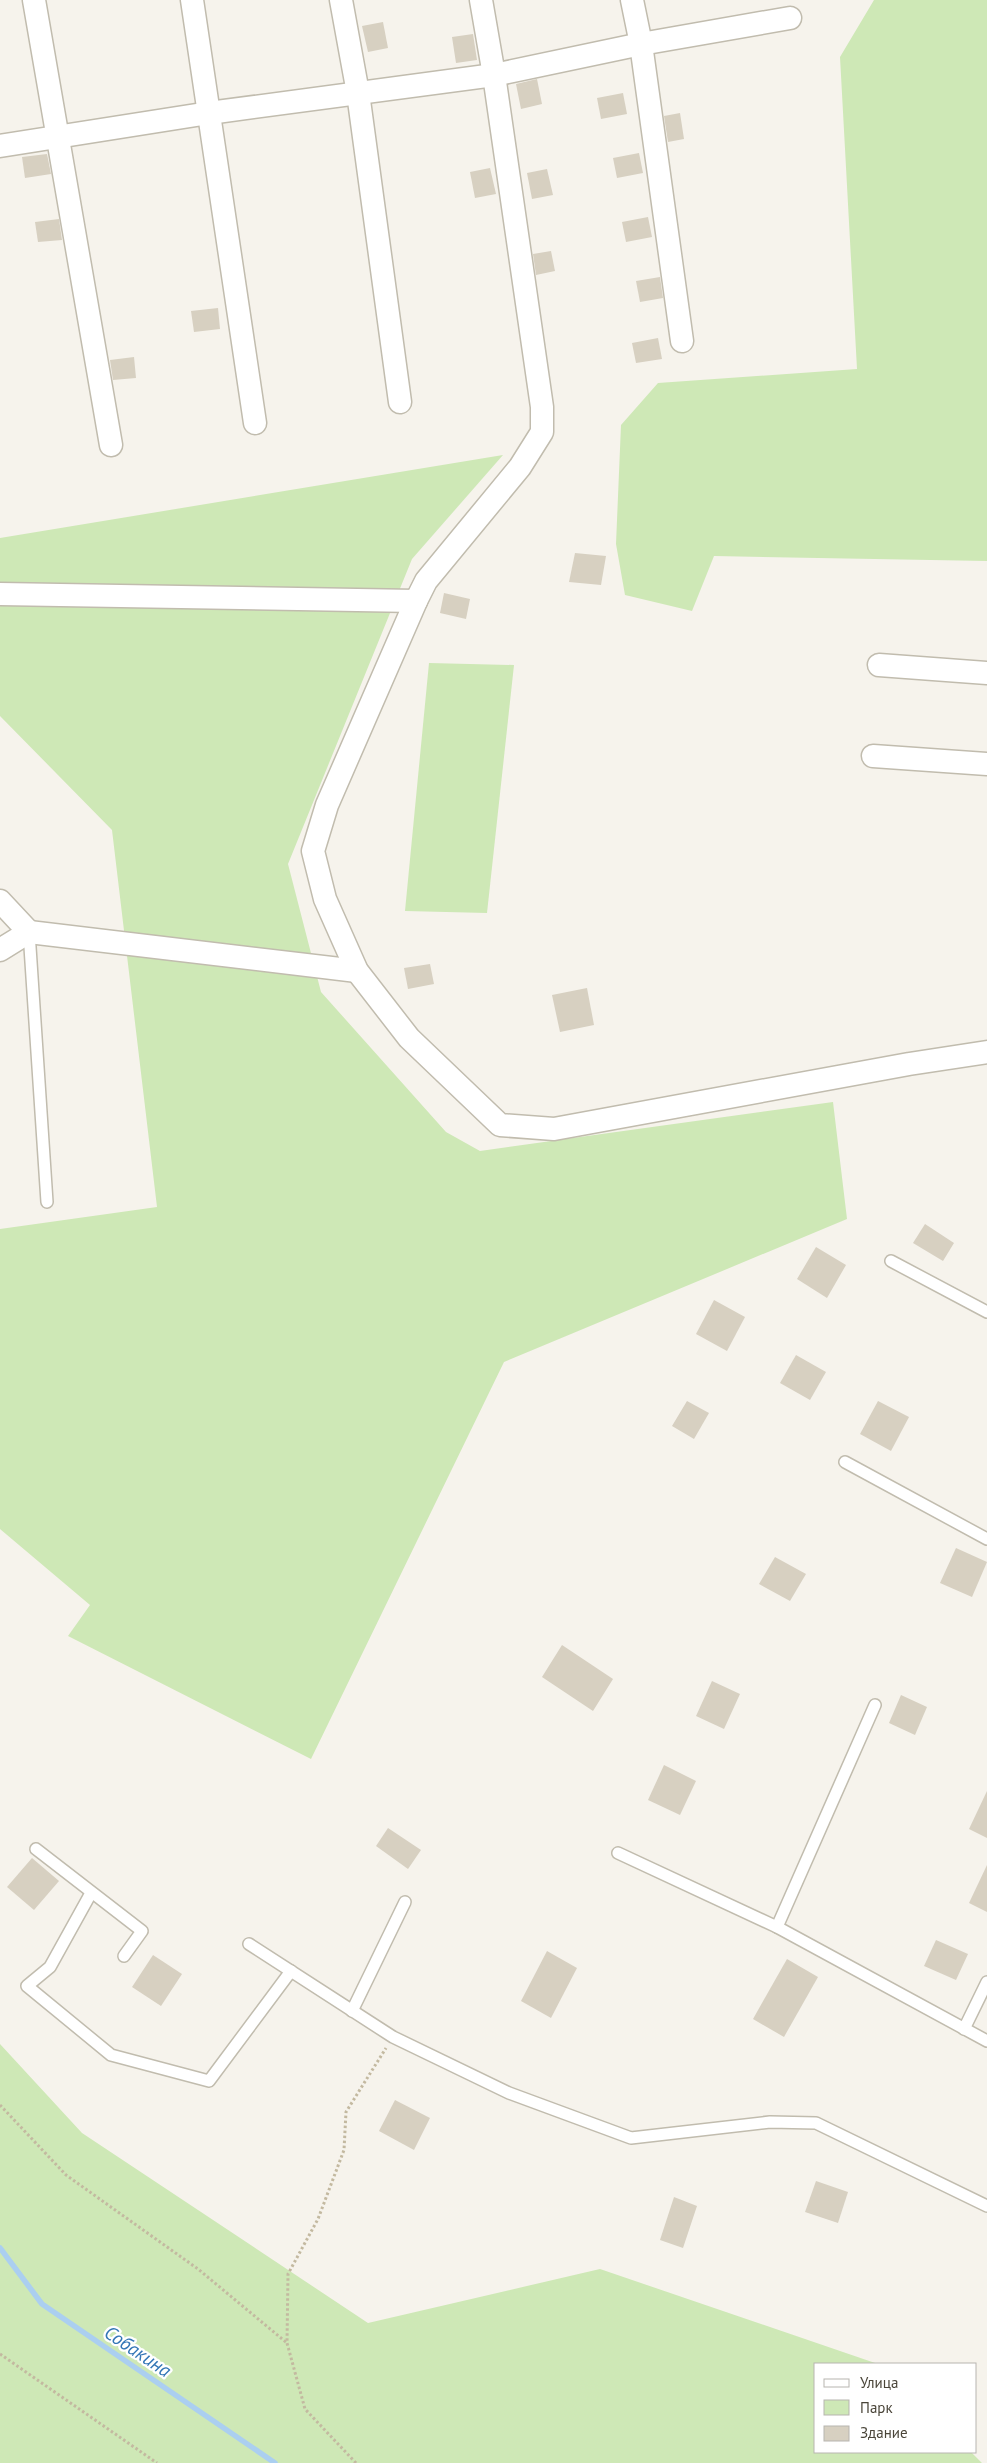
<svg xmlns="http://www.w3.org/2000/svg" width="987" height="2463" font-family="'PT Sans',sans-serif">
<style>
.green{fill:#cee8b6}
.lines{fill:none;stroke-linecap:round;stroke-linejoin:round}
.stream{stroke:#abcff0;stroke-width:5.5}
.building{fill:#d7d0c1}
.service-casing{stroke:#c1bcae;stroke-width:14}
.minor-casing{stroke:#c1bcae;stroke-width:25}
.path{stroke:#c3b9a0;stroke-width:3;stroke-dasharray:2.5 2.5;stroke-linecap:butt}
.service{stroke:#fff;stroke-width:11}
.minor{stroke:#fff;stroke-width:22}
.labels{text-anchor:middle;stroke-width:4.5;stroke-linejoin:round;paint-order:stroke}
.water-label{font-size:19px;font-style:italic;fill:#3376b6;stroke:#fff}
</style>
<rect width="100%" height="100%" fill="#f6f3ec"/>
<g class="green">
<polygon points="874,0 987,0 987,561 714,556 692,611 625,595 616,544 621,425 658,383 857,369 840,57"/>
<polygon points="503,455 412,559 288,864 321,992 446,1132 480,1151 833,1102 847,1219 504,1362 311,1759 68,1636 90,1605 0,1529 0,1229 157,1207 112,830 0,716 0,538"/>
<polygon points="429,663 514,665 487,913 405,911"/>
<polygon points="0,2044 82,2133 368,2323 600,2269 878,2364 816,2364 816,2452 971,2452 982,2463 0,2463"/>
</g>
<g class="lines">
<polyline class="stream" points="0,2248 42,2304 275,2463"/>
</g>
<g class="building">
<polygon points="383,22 388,48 368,52 362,26"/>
<polygon points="473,34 477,60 456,63 452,37"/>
<polygon points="537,79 542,104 521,109 516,84"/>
<polygon points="623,93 627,114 601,119 597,98"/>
<polygon points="680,113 684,139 668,142 664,116"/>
<polygon points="639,153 643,173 617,178 613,158"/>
<polygon points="47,154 51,174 25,178 22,157"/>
<polygon points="490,168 496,194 475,198 470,172"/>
<polygon points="547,169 553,195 532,199 527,173"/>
<polygon points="648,217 652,237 626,242 622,222"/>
<polygon points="59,219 62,240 38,242 35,222"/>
<polygon points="551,251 555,271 536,275 533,254"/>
<polygon points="660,277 663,298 640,302 636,281"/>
<polygon points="218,308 220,329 194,332 191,311"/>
<polygon points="658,338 662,359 636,363 632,343"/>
<polygon points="134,357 136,378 113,380 110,360"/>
<polygon points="575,553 606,556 601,585 569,582"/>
<polygon points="444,593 470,599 466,619 440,613"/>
<polygon points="430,964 434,984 408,989 404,968"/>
<polygon points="587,988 594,1025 560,1032 552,995"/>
<polygon points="925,1224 954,1243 943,1261 913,1243"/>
<polygon points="816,1247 846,1265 827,1298 797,1279"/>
<polygon points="714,1300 745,1317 727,1351 696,1334"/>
<polygon points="796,1355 826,1372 810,1400 780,1383"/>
<polygon points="687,1401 709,1413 694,1439 672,1426"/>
<polygon points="878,1401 909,1417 891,1451 860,1434"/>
<polygon points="956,1548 987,1562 972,1597 940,1583"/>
<polygon points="775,1557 806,1574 790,1601 759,1584"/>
<polygon points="562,1645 613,1679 593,1711 542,1677"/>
<polygon points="712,1681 740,1694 724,1729 696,1716"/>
<polygon points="901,1695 927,1707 915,1735 889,1723"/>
<polygon points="664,1765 696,1781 680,1815 648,1800"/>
<polygon points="987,1791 987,1838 969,1829"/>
<polygon points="388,1828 421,1850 408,1869 376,1846"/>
<polygon points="32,1858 59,1881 34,1910 7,1887"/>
<polygon points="987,1865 987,1912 969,1903"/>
<polygon points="936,1940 968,1954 956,1980 924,1966"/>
<polygon points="547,1951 577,1968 551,2018 521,2001"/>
<polygon points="153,1955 182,1974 161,2006 132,1987"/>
<polygon points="787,1959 818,1977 784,2037 753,2019"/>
<polygon points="395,2100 430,2118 414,2150 379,2131"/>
<polygon points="816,2181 848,2192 838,2223 805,2212"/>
<polygon points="674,2197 697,2206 683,2248 660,2240"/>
</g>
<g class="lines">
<defs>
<g id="service">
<polyline points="29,932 47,1202"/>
<polyline points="891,1261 987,1312"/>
<polyline points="845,1462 987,1539"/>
<polyline points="36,1849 142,1931 124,1956"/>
<polyline points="618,1853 777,1927 987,2041"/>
<polyline points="91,1893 50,1967 27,1986 111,2055 209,2081 291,1971"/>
<polyline points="777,1927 875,1705"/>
<polyline points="249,1944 393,2037 509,2093 631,2138 770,2122 816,2123 987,2206"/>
<polyline points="352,2011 405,1902"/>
<polyline points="964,2029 987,1982"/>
</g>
<g id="minor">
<polyline points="34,0 111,445"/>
<polyline points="192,0 255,423"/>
<polyline points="341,0 358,93 400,402"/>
<polyline points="632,0 641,44 682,341"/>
<polyline points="0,146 209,113 494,75 641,44 790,18"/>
<polyline points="0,594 416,601 327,805 313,851 325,899 357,971 409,1038 500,1125 554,1129 909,1064 987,1052"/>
<polyline points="416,601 426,581 520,467 542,432 542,407 494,75 481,0"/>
<polyline points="879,665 987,673"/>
<polyline points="873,756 987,764"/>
<polyline points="0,901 29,932"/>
<polyline points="0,950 29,932 357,971"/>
</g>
</defs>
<use href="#service" class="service-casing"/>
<use href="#minor" class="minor-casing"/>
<g class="path">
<polyline points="0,2105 66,2175 198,2269 287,2343"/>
<polyline points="0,2354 157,2463"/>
<polyline points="356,2463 305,2409 287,2343 288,2274 318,2219 344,2150 346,2112 386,2048"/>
</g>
<use href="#service" class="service"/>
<use href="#minor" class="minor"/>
</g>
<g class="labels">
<g class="water-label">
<text transform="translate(138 2351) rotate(34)" y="7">Собакина</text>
</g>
</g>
<rect x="814" y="2363" width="162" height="90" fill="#ffffff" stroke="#b7b5b0"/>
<rect x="824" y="2379" width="25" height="8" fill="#ffffff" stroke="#b7b5b0"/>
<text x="860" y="2388" font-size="15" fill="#4a4539">Улица</text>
<rect x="824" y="2400" width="25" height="15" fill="#cee8b6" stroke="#b7b5b0"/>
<text x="860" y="2413" font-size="15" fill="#4a4539">Парк</text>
<rect x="824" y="2426" width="25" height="15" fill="#d7d0c1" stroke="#b7b5b0"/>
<text x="860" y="2438" font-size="15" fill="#4a4539">Здание</text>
</svg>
